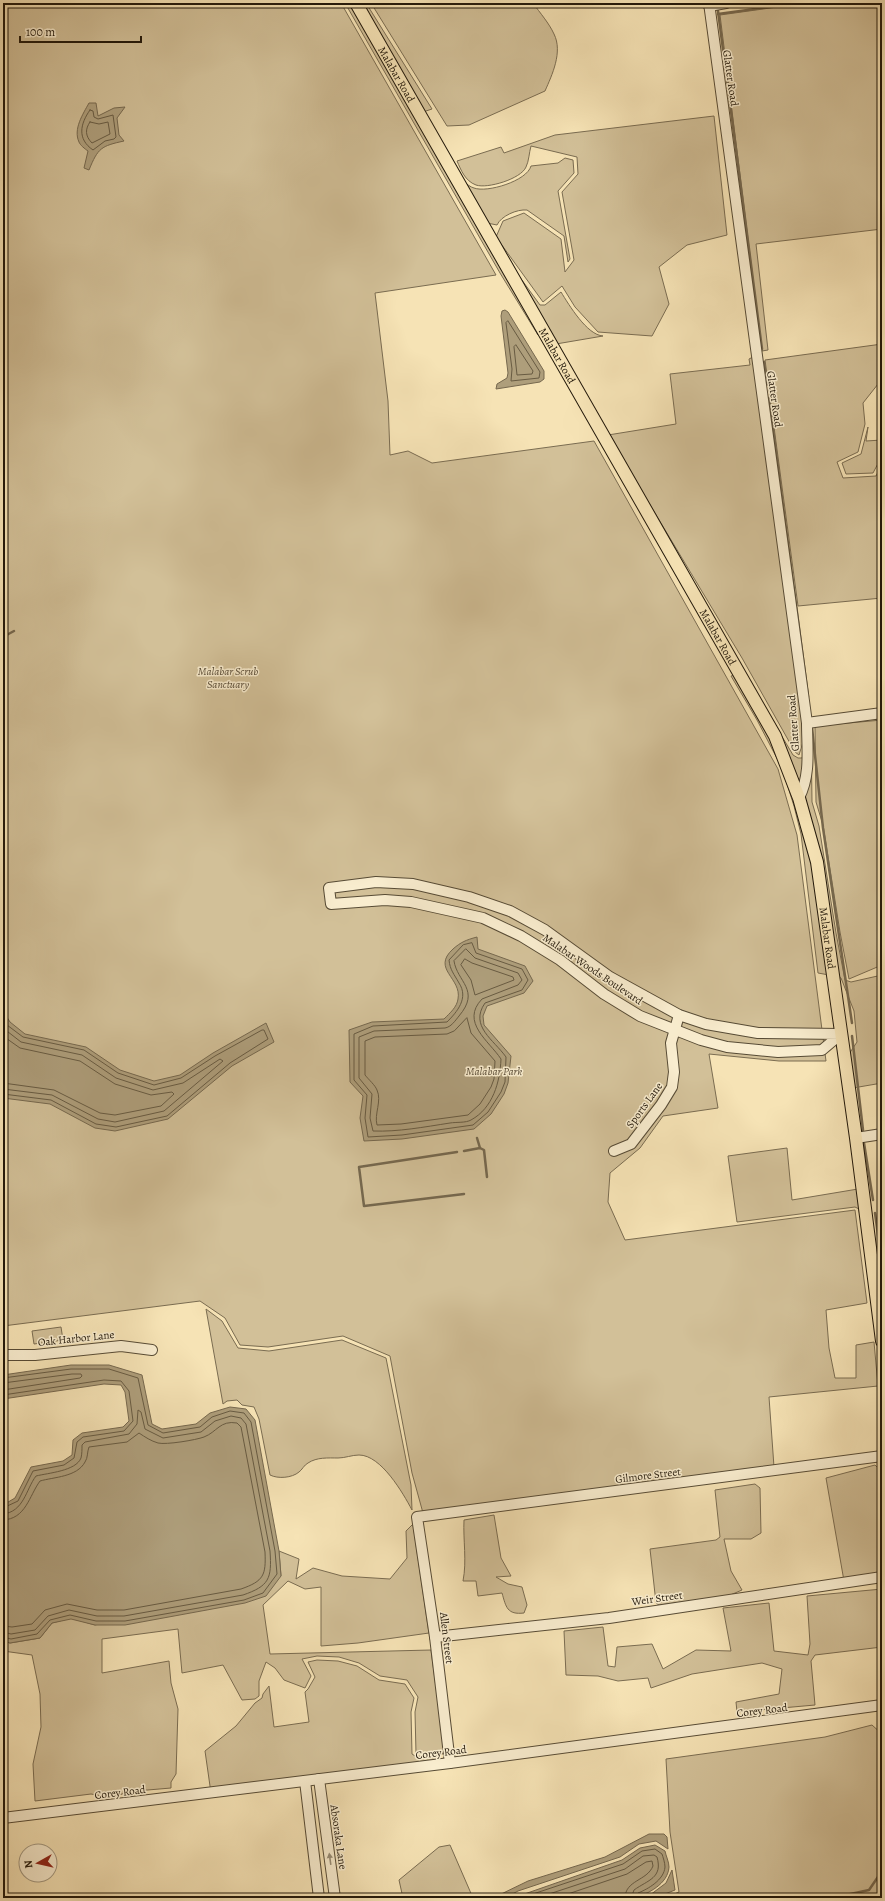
<svg xmlns="http://www.w3.org/2000/svg" width="885" height="1901" font-family="Alegreya,serif">
<style>
.green{fill:#d2c098;stroke:#7a6c51}
.water{fill:#ae9e7b;stroke:#76684e}
.lines{fill:none;stroke-linecap:round;stroke-linejoin:round}
.shore{stroke:#685b42;stroke-width:1}
.stream{stroke:#76684e;stroke-width:2.5}
.minor-casing{stroke:#574b35;stroke-width:12}
.major-casing{stroke:#22180a;stroke-width:14}
.minor{stroke:#f9edcf;stroke-width:10}
.major{stroke:#f6e3b5;stroke-width:12}
.oneway{fill:#988d76}
.labels{text-anchor:middle;stroke-width:3;stroke-linejoin:round;paint-order:stroke}
.street-label{font-size:11px;fill:#22180a;stroke:#f9edcf}
.park-label{font-size:11px;font-style:italic;fill:#574a35;stroke:#f9edcf}
</style>
<rect width="100%" height="100%" fill="#f6e3b5"/>
<filter id="stains"><feTurbulence type="fractalNoise" baseFrequency=".005" numOctaves="4"/><feColorMatrix values="0 0 0 0 .2 0 0 0 0 .09 0 0 0 0 .02 0 0 0 .5 -.17"/></filter>
<radialGradient id="worn" r=".72"><stop offset=".6" stop-color="#630" stop-opacity="0"/><stop offset="1" stop-color="#630" stop-opacity=".3"/></radialGradient>
<g class="green">
<polygon points="3,3 341,3 496,275 375,293 388,401 390,455 408,451 432,463 594,441 778,769 797,835 826,1061 779,1061 709,1054 718,1108 663,1116 640,1148 610,1173 608,1202 625,1240 855,1210 867,1303 826,1310 829,1348 835,1378 856,1378 856,1345 874,1342 878,1386 769,1397 774,1467 423,1513 412,1473 390,1356 343,1336 268,1347 240,1345 225,1318 200,1301 3,1326"/>
<polygon points="345,3 350,3 531,318 538,335 500,273"/>
<polygon points="361,3 366,3 432,109 423,112"/>
<path d="M371,3H533C540,13 549,23 554,34C563,52 552,75 545,91L469,125L447,126Z"/>
<polygon points="806,3 882,3 882,229 756,244 768,350 762,351 720,15"/>
<path d="M714,116L727,235L687,245L659,267L669,304L652,336L598,332L575,307L562,286L543,302L496,237L503,221L524,213L561,239L565,272L574,260L562,192L578,174L577,157L531,146C529,153 529,161 526,167C521,179 487,189 476,185C465,181 461,170 457,161L501,147L504,153L555,135Z"/>
<path d="M565,158L573,160L574,173L558,191L570,259L568,262L564,236L527,210C517,209 501,216 497,225L487,223L463,181C467,184 470,187 474,188C487,193 527,181 531,166L558,163Z"/>
<path d="M511,265L540,305H545L561,292C569,305 587,335 603,336L556,344Z"/>
<polygon points="882,344 882,379 863,403 865,424 858,452 837,462 843,478 876,476 882,464 882,598 798,606 765,360"/>
<polygon points="753,357 804,723 803,742 799,755 795,752 742,658 608,435 676,424 670,374 750,365 749,359"/>
<polygon points="868,427 866,441 882,440 882,456 873,473 846,474 842,463 861,454"/>
<polygon points="743,671 793,755 798,758 802,758 811,729 812,802 819,826 836,933 845,980 851,982 882,975 882,1083 853,1088 849,1054 857,1042 854,1011 841,978 838,977 822,861"/>
<polygon points="735,675 771,738 795,799 812,863 829,975 818,973 801,834 794,806 782,768 757,720 731,676"/>
<polygon points="882,720 882,965 849,979 840,932 823,825 816,802 815,726"/>
<polygon points="787,1148 792,1200 858,1189 860,1217 859,1209 855,1207 737,1222 728,1156"/>
<path d="M206,1309L222,1321L238,1348L269,1351L342,1340L386,1358L411,1485L412,1510C403,1493 381,1455 359,1455C352,1455 345,1458 338,1458C328,1458 317,1457 308,1463C304,1465 302,1470 299,1472C292,1478 278,1479 270,1475L259,1419L254,1407L242,1405L237,1400L227,1401L223,1404Z"/>
<polygon points="61,1327 63,1340 34,1344 32,1331"/>
<polygon points="875,1465 882,1472 882,1573 844,1581 826,1478"/>
<polygon points="755,1484 760,1488 761,1533 751,1539 724,1539 731,1571 742,1590 728,1596 659,1605 656,1603 650,1549 716,1540 720,1537 715,1490"/>
<path d="M494,1515L501,1558L511,1576L496,1577L508,1584L522,1587L527,1605L524,1613C507,1615 506,1607 502,1593L478,1596L476,1581H463C467,1561 463,1540 464,1520Z"/>
<polygon points="413,1524 429,1633 358,1643 321,1646 321,1587 305,1589 288,1581 263,1605 270,1654 431,1650 445,1754 416,1753 415,1712 418,1697 407,1680 380,1676 359,1663 339,1657 317,1656 302,1659 311,1676 305,1688 284,1680 275,1668 266,1662 259,1681 259,1696 255,1699 242,1700 223,1665 182,1673 178,1629 102,1639 102,1673 169,1661 171,1683 178,1709 176,1774 171,1782 171,1788 136,1791 109,1797 91,1794 35,1801 33,1764 41,1727 40,1694 32,1655 3,1651 3,1641 10,1643 40,1638 52,1623 71,1618 95,1625 281,1576 279,1551 299,1559 296,1579 313,1568 342,1576 390,1579 407,1558 406,1531"/>
<polygon points="882,1589 882,1647 815,1655 811,1661 815,1705 737,1712 736,1702 779,1694 782,1669 762,1663 692,1674 651,1688 648,1678 618,1681 598,1676 566,1675 564,1631 603,1627 608,1666 615,1667 617,1647 652,1644 663,1669 696,1650 731,1651 723,1608 769,1603 774,1651 808,1655 810,1644 807,1596"/>
<polygon points="317,1660 338,1661 357,1666 379,1680 405,1684 414,1698 411,1712 412,1754 415,1756 436,1757 435,1764 211,1793 205,1751 236,1726 255,1703 262,1698 263,1694 269,1686 274,1727 309,1722 305,1692 308,1689 315,1677 308,1662"/>
<polygon points="872,1725 882,1734 882,1898 665,1898 679,1892 670,1832 666,1759 825,1737"/>
<polygon points="450,1845 473,1898 403,1898 399,1880 439,1847"/>
</g>
<g class="water">
<path d="M89,103H96L98,116L114,108L125,107L117,118L119,135L124,141C101,146 98,148 89,170L84,168L88,151C85,149 80,145 79,142C73,129 83,114 89,103Z"/>
<polygon points="505,310 508,312 544,371 544,379 540,382 496,389 497,384 507,378 508,373 501,316 502,311"/>
<path d="M477,937L478,949L525,966L533,981L524,993L487,1006L483,1016L484,1025L511,1056L508,1083L504,1094L491,1114L474,1129L402,1139L364,1141L360,1118L363,1096L350,1082L349,1030L372,1022L444,1019C450,1013 457,1007 458,999C462,978 431,969 453,949C461,942 466,940 477,937Z"/>
<polygon points="3,1011 10,1022 25,1034 86,1047 120,1070 154,1081 180,1075 213,1053 266,1023 274,1042 232,1066 168,1119 115,1131 95,1128 50,1104 3,1098"/>
<polygon points="71,1365 109,1365 142,1375 152,1424 162,1429 196,1424 210,1413 230,1407 246,1409 255,1420 279,1551 281,1576 266,1596 245,1603 125,1625 95,1625 71,1619 52,1623 40,1638 10,1643 3,1641 3,1505 15,1498 31,1467 63,1461 72,1455 73,1440 82,1433 123,1427 129,1421 125,1392 121,1385 104,1384 3,1399 3,1375"/>
<polygon points="649,1834 664,1834 667,1837 668,1849 656,1841 639,1844 620,1857 518,1891 505,1898 493,1898 528,1881 605,1857"/>
<path d="M655,1845L665,1851C666,1856 669,1862 669,1867C668,1884 648,1894 634,1898H513L622,1860L640,1848Z"/>
<polygon points="672,1870 675,1890 655,1898 646,1898 666,1883"/>
</g>
<g class="lines">
<g class="shore">
<path d="M90,110L93,111L94,117L98,119L113,115L116,137L114,139L105,141L93,150C77,139 80,124 90,110Z"/>
<path d="M90,122L99,124L108,122L110,134L92,143C85,136 85,129 90,122Z"/>
<polygon points="508,321 540,372 539,378 511,381 512,369 506,323"/>
<polygon points="516,345 533,371 532,374 517,375 514,347"/>
<path d="M472,943L476,953L522,969L528,980L522,990L485,1003C469,1026 494,1040 506,1057L505,1082L501,1092L488,1112L473,1125L402,1135L368,1137L365,1118L367,1095L354,1080V1034L373,1026L447,1022C457,1012 469,998 459,983C454,974 450,970 449,960L463,945Z"/>
<path d="M466,949L475,958L518,973L522,980L518,985L482,999C460,1022 489,1041 501,1059C500,1082 493,1108 471,1120C466,1123 456,1122 450,1123C424,1127 398,1132 373,1131L370,1118L372,1094L359,1078V1037L374,1031L445,1028C451,1027 455,1021 459,1016C481,990 457,982 454,961Z"/>
<polygon points="465,959 472,963 513,977 514,980 475,995 471,980 461,965"/>
<polyline points="3,1018 7,1025 23,1037 84,1050 118,1073 154,1085 181,1078 215,1056 262,1030 264,1030 268,1039 230,1063 167,1116 116,1127 96,1124 51,1100 3,1094"/>
<path d="M467,1018L471,1033L495,1061L494,1079L491,1087L480,1104L468,1115L401,1124L377,1125C374,1114 382,1101 377,1090C375,1085 369,1080 365,1075V1041L375,1037L447,1034L454,1031Z"/>
<polyline points="3,1028 21,1042 82,1055 116,1078 153,1090 183,1083 220,1059 223,1061 164,1111 115,1122 98,1119 52,1095 3,1089"/>
<polyline points="3,1036 20,1048 80,1061 115,1084 151,1095 172,1092 174,1094 161,1106 115,1115 100,1113 54,1090 3,1083"/>
<polyline points="3,1378 71,1369 109,1369 138,1378 148,1425 163,1433 200,1427 212,1417 230,1411 244,1413 251,1422 275,1551 277,1574 263,1593 244,1600 125,1621 96,1621 70,1615 50,1620 37,1634 11,1639 3,1637"/>
<polyline points="3,1383 72,1374 81,1374 82,1376 80,1378 3,1390"/>
<polyline points="3,1395 104,1380 121,1381 129,1391 133,1421 124,1431 83,1437 77,1442 74,1458 64,1465 33,1471 18,1501 3,1508"/>
<path d="M3,1514C24,1512 26,1489 36,1476C48,1473 76,1471 81,1458C82,1454 82,1449 82,1445L85,1442L129,1434L137,1424L138,1410L141,1412L145,1429L163,1438L201,1432L215,1421L231,1416L241,1418L246,1424L270,1551C272,1579 269,1586 243,1595L124,1616H97L69,1610L48,1616L35,1630L11,1634L3,1632"/>
<path d="M3,1520C26,1519 29,1496 40,1481C54,1477 77,1477 85,1462C88,1458 87,1452 89,1447L127,1442L139,1433C145,1437 151,1441 158,1443C166,1445 196,1440 204,1437C217,1432 220,1420 237,1423L241,1427L265,1552C266,1575 264,1581 241,1589L124,1610H97L67,1604L45,1610L32,1624L12,1627L3,1626"/>
<path d="M521,1898L623,1864L642,1851L655,1849L662,1854C663,1857 665,1863 665,1867C664,1880 648,1889 638,1893L636,1898"/>
<path d="M537,1898L625,1869L643,1856L654,1855L657,1857C663,1878 648,1880 634,1890L631,1898"/>
<path d="M556,1898L627,1874L646,1862L652,1861L653,1866C647,1881 625,1880 625,1898"/>
</g>
<g class="stream">
<polyline points="718,11 762,349"/>
<polyline points="718,14 800,3"/>
<polyline points="764,362 767,385"/>
<polyline points="769,398 808,697"/>
<polyline points="3,637 14,631"/>
<polyline points="812,728 823,828 852,1023"/>
<polyline points="852,1036 863,1130"/>
<polyline points="477,1138 480,1148"/>
<polyline points="864,1143 873,1200"/>
<polyline points="464,1151 480,1148 484,1150 487,1177"/>
<polyline points="457,1152 359,1167 364,1206 464,1194"/>
<polyline points="875,1213 882,1264"/>
<polyline points="832,1898 869,1890 882,1871"/>
</g>
<defs>
<g id="minor">
<path d="M709,3L807,723C807,749 811,774 799,798"/>
<polyline points="709,6 726,3"/>
<polyline points="807,723 882,713"/>
<polygon points="376,882 413,884 469,897 510,911 545,930 610,977 679,1015 706,1024 758,1033 841,1034 822,1050 778,1052 727,1047 701,1040 640,1016 604,994 560,960 521,936 483,918 411,902 385,900 331,904 329,888"/>
<polyline points="856,1138 882,1134"/>
<polyline points="614,1151 631,1144 661,1105 672,1087 674,1072 671,1043 679,1015"/>
<polyline points="3,1355 35,1355 121,1346 152,1350"/>
<polyline points="435,1637 609,1618 882,1577"/>
<polyline points="450,1763 435,1637 417,1517 882,1456"/>
<polyline points="319,1779 335,1898"/>
<polyline points="305,1781 319,1898"/>
<polyline points="3,1818 450,1763 882,1705"/>
</g>
<g id="major">
<path id="s1" d="M356,3L775,736L799,798L817,862L856,1138L882,1341"/>
</g>
</defs>
<use href="#minor" class="minor-casing"/>
<use href="#major" class="major-casing"/>
<use href="#minor" class="minor"/>
<use href="#major" class="major"/>
</g>
<defs><path id="oneway-solid" d="M-6-.8H1V-3.2L6.5 0L1 3.2V.8H-6Z"/></defs>
<use class="oneway" href="#oneway-solid" transform="translate(330 1859) rotate(-98)"/>
<g class="labels">
<g class="street-label">
<text dy="4" stroke="none"><textPath href="#s1" startOffset="82">Malabar Road</textPath></text>
<text transform="translate(731 78) rotate(82)" y="4">Glatter Road</text>
<text dy="4" stroke="none"><textPath href="#s1" startOffset="406">Malabar Road</textPath></text>
<text transform="translate(775 399) rotate(82)" y="4">Glatter Road</text>
<text dy="4" stroke="none"><textPath href="#s1" startOffset="730">Malabar Road</textPath></text>
<text transform="translate(793 723) rotate(-94)" y="4">Glatter Road</text>
<text dy="4" stroke="none"><textPath href="#s1" startOffset="1054">Malabar Road</textPath></text>
<text transform="translate(593 969) rotate(34)" y="4">Malabar Woods Boulevard</text>
<text transform="translate(644 1105) rotate(-54)" y="4">Sports Lane</text>
<text transform="translate(76 1338) rotate(-6)" y="4">Oak Harbor Lane</text>
<text transform="translate(648 1475) rotate(-7)" y="4">Gilmore Street</text>
<text transform="translate(657 1598) rotate(-8)" y="4">Weir Street</text>
<text transform="translate(447 1638) rotate(83)" y="4">Allen Street</text>
<text transform="translate(762 1710) rotate(-7)" y="4">Corey Road</text>
<text transform="translate(441 1752) rotate(-7)" y="4">Corey Road</text>
<text transform="translate(120 1792) rotate(-7)" y="4">Corey Road</text>
<text transform="translate(339 1837) rotate(82)" y="4">Absoraka Lane</text>
</g>
<g class="park-label">
<text x="228" y="675">Malabar Scrub<tspan x="228" dy="13">Sanctuary</tspan></text>
<text x="494" y="1075">Malabar Park</text>
</g>
</g>
<rect width="885" height="1901" fill="none" stroke="#f6e3b5" stroke-width="16"/>
<rect x="4" y="4" width="877" height="1893" fill="none" stroke="#22180a" stroke-width="2"/>
<rect x="8" y="8" width="869" height="1885" fill="none" stroke="#22180a"/>
<g transform="translate(38 1863) rotate(262)"><circle r="19" fill="#f9edcf" stroke="#a39880"/>
<path d="M0-3L7 15L0 10L-7 15Z" fill="#8f2418"/>
<text y="-6" font-size="11" font-weight="bold" text-anchor="middle" fill="#22180a">N</text>
</g>
<path d="M20 36v6h121v-6" fill="none" stroke="#22180a" stroke-width="2"/>
<text x="26" y="36" font-size="12" fill="#22180a" stroke="#f9edcf" stroke-width="3" paint-order="stroke">100 m</text>
<rect width="100%" height="100%" filter="url(#stains)"/>
<rect width="100%" height="100%" fill="url(#worn)"/>
</svg>
